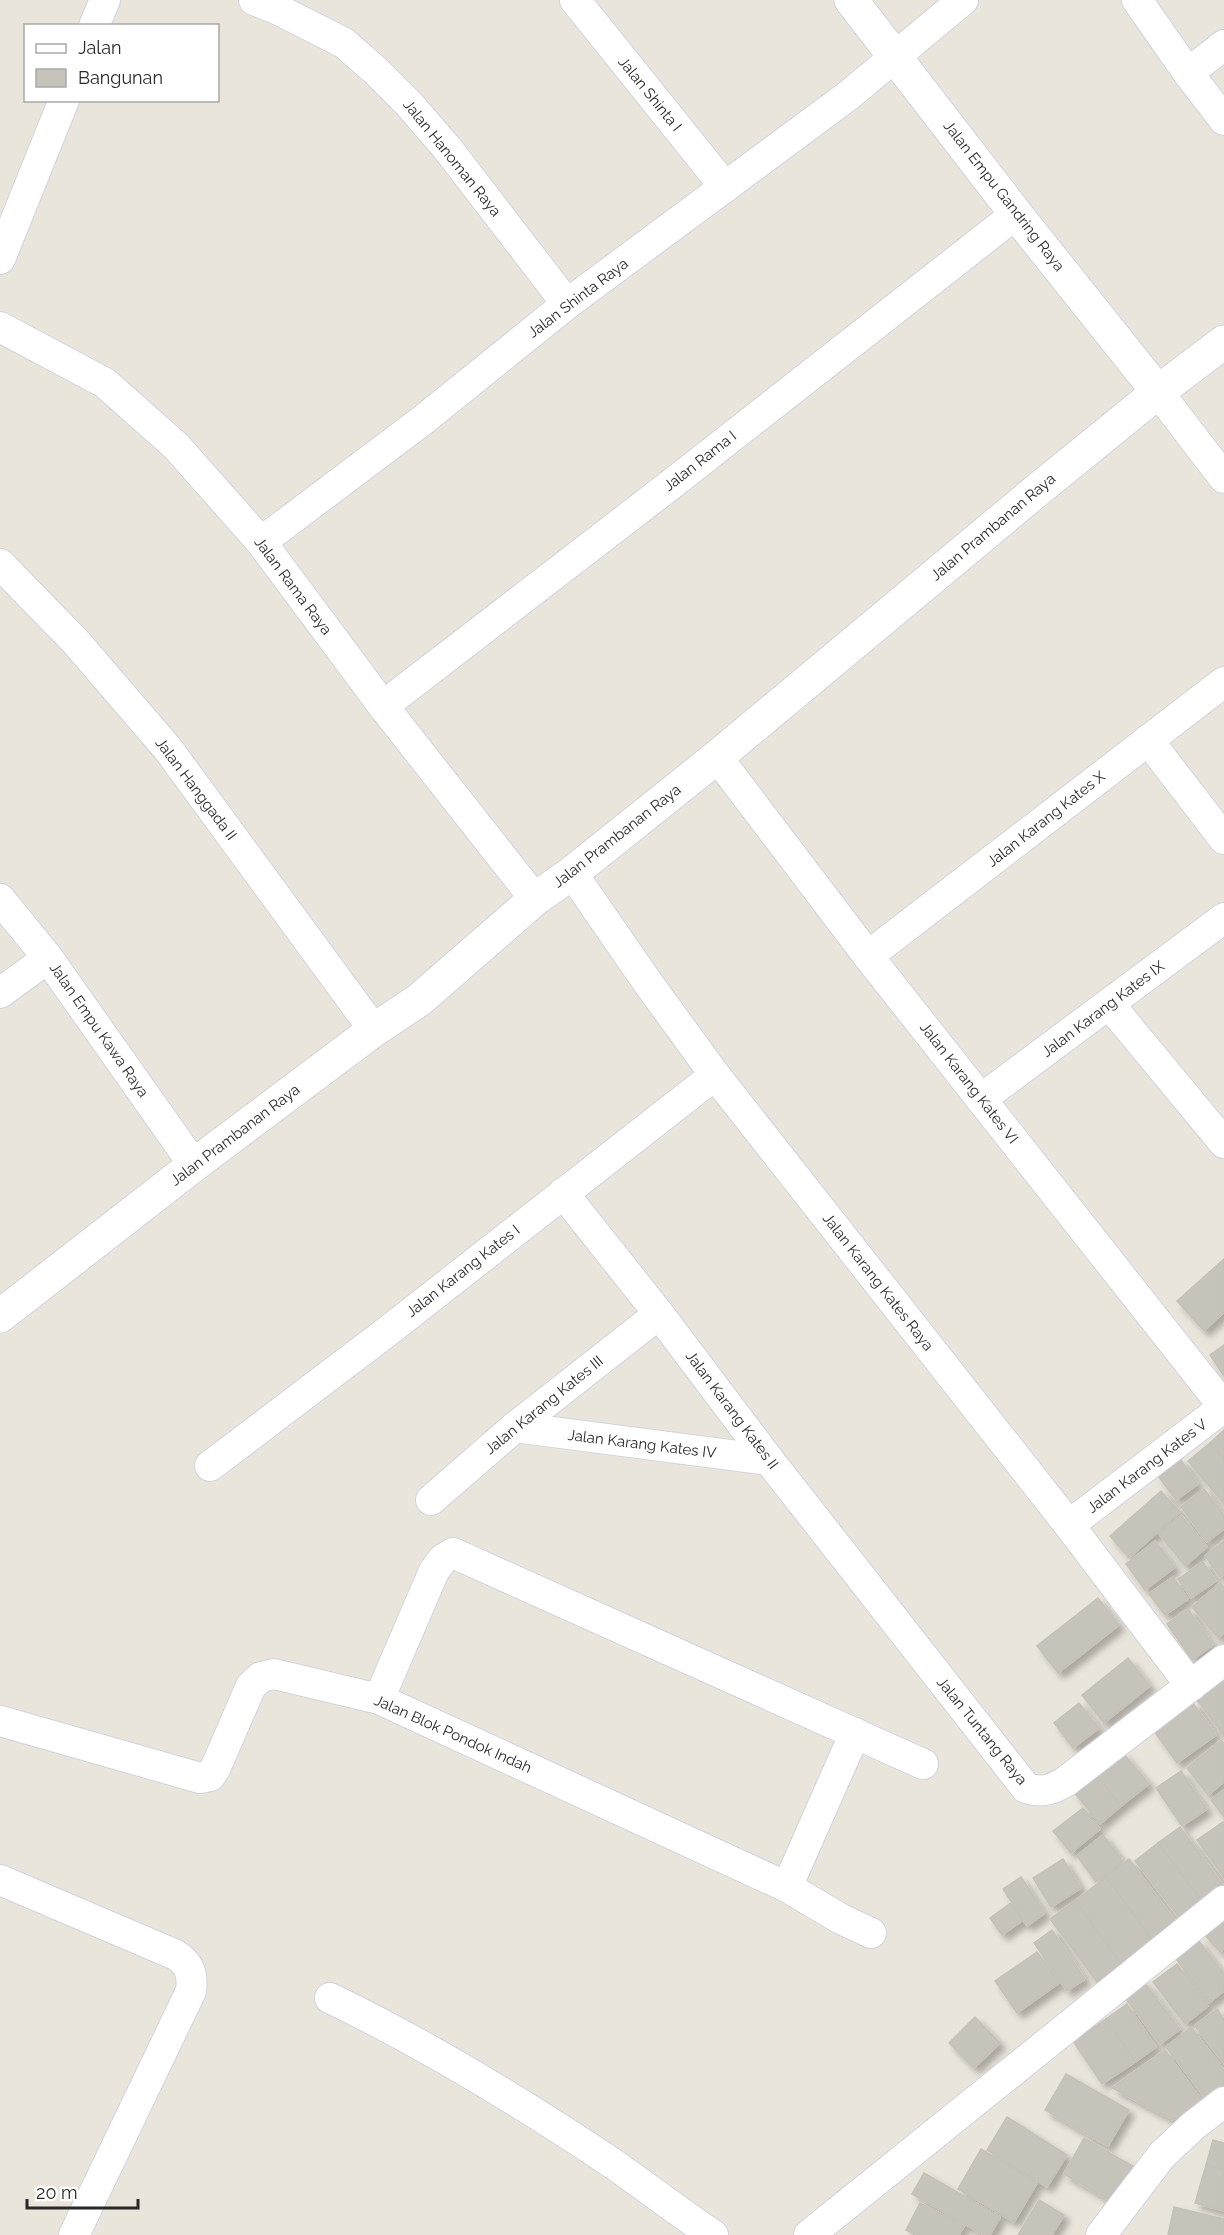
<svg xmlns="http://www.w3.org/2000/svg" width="1224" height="2235" font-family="Raleway,sans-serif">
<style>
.building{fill:#c6c3ba;stroke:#c6c1b5;stroke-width:1.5;filter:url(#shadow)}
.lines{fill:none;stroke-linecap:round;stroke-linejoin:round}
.street-casing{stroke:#d1d3e1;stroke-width:32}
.secondary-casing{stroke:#d1d3e1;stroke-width:35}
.street{stroke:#fff;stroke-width:30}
.secondary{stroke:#fff;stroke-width:33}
.labels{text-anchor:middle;stroke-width:6;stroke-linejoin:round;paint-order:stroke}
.street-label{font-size:15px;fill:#292929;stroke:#fff}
</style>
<defs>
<filter id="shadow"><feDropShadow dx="5.5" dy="5.5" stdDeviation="3" flood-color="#0004"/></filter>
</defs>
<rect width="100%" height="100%" fill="#eae5db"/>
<g class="building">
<polygon points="1224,1259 1224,1312 1204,1331 1177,1301"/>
<polygon points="1224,1345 1224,1376 1210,1355"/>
<polygon points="1224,1430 1224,1459 1210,1443"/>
<polygon points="1210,1443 1224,1459 1224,1504 1188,1461"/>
<polygon points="1180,1459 1198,1484 1176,1500 1158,1476"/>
<polygon points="1204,1489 1224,1515 1224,1529 1207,1542 1181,1507"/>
<polygon points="1161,1491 1180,1512 1129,1558 1110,1536"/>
<polygon points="1181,1515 1207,1547 1185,1566 1159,1534"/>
<polygon points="1155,1541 1175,1567 1145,1590 1126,1564"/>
<polygon points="1224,1541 1224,1574 1220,1577 1205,1556"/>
<polygon points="1203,1562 1216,1581 1191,1598 1178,1579"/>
<polygon points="1173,1577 1188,1599 1165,1615 1149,1594"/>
<polygon points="1220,1583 1224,1588 1224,1633 1218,1638 1192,1607"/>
<polygon points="1098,1598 1119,1625 1058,1673 1037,1646"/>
<polygon points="1188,1609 1213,1645 1192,1660 1167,1624"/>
<polygon points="1128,1658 1150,1686 1104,1723 1082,1695"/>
<polygon points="1224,1678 1224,1736 1196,1699"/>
<polygon points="1079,1703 1099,1728 1073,1748 1054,1723"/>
<polygon points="1193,1703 1216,1735 1177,1763 1154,1731"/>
<polygon points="1221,1740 1224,1744 1224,1782 1208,1795 1187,1768"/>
<polygon points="1123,1753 1149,1784 1121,1806 1096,1774"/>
<polygon points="1181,1771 1207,1809 1182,1826 1156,1788"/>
<polygon points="1096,1774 1121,1806 1100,1824 1074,1792"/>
<polygon points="1224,1790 1224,1817 1211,1800"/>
<polygon points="1083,1808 1100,1829 1071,1853 1053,1831"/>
<polygon points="1223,1822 1224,1822 1224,1878 1197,1840"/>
<polygon points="1180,1827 1224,1886 1203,1903 1158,1843"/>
<polygon points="1103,1835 1123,1861 1096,1882 1077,1856"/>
<polygon points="1158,1843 1203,1903 1181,1920 1135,1861"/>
<polygon points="1063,1859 1081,1888 1051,1907 1033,1878"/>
<polygon points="1129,1859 1176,1922 1152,1940 1106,1877"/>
<polygon points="1021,1877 1045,1913 1027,1926 1003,1889"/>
<polygon points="1106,1877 1152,1940 1121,1964 1075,1901"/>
<polygon points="1075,1901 1121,1964 1097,1982 1050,1919"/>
<polygon points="1011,1903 1023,1920 1002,1935 990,1918"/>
<polygon points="1224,1918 1224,1948 1220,1952 1204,1934"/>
<polygon points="1052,1930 1085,1979 1067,1991 1034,1943"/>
<polygon points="1199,1941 1224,1974 1224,1991 1209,2003 1176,1959"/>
<polygon points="1037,1952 1059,1983 1017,2013 995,1981"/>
<polygon points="1177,1964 1208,2006 1185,2024 1153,1982"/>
<polygon points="1142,1980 1180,2029 1160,2044 1123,1995"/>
<polygon points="1127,2004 1156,2047 1135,2062 1106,2019"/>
<polygon points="1217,2009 1224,2019 1224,2063 1195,2026"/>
<polygon points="975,2017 1000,2043 974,2068 949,2043"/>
<polygon points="1106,2019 1135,2062 1102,2084 1073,2041"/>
<polygon points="1191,2027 1224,2070 1224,2090 1209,2102 1166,2047"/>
<polygon points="1165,2050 1202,2101 1173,2120 1112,2088"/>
<polygon points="1066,2074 1129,2110 1108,2146 1045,2110"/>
<polygon points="1007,2117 1067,2155 1047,2187 987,2150"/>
<polygon points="1084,2138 1134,2167 1114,2203 1064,2174"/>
<polygon points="1213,2140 1224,2143 1224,2170 1206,2165"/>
<polygon points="981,2149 1037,2183 1014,2222 958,2189"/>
<polygon points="1206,2165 1224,2170 1224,2211 1195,2203"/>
<polygon points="924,2173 1000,2217 990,2235 984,2235 912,2194"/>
<polygon points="1039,2200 1064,2215 1052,2235 1018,2235"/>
<polygon points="920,2203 964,2226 959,2235 915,2235 906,2230"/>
<polygon points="1174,2207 1224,2219 1224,2235 1168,2235"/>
</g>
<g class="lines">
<defs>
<g id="street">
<polyline points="254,0 279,10 344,43 376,71 409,104 447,148 567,304"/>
<polyline points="575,0 725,187"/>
<polyline points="1137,0 1188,73 1224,120"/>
<polyline points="94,26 105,0"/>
<polyline points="1188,73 1224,45"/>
<polyline points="0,259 64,100"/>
<polyline points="0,327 105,383 176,446 261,542 383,706 535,899"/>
<polyline points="1158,392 1224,478"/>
<polyline points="261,542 423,420 567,304 849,95 963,0"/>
<polyline points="0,564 76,642 168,749 374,1030"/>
<polyline points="383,706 669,486 1016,214"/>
<polyline points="1148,740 1224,839"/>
<polyline points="717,757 868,956 1224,1407"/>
<polyline points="572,873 648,983 715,1075 1069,1525 1191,1686"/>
<polyline points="0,899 48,958 194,1165"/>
<polyline points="868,956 1224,682"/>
<polyline points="0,993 48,958"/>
<polyline points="1109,1004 1224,1143"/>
<polyline points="981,1099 1224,918"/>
<path d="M563,1193L659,1314L769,1460L1026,1788C1042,1793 1051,1790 1065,1782L1224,1660"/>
<polyline points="515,1427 769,1460"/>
<polyline points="210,1466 384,1334 715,1075"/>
<polyline points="431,1500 515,1427 659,1314"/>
<polyline points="1069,1525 1224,1407"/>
<polyline points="379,1699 434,1571 443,1559 453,1553 923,1764"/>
<polyline points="0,1721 200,1778 210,1776 215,1769 251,1686 261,1677 274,1674 379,1699 787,1887 841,1919 871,1933"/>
<path d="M0,1880L176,1955C190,1964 193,1975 191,1991L74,2235"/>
<polyline points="787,1887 855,1733"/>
<path d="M330,1998C427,2045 519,2101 609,2161C644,2185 677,2211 713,2235"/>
<polyline points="809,2235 1224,1901"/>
<polyline points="1101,2235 1162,2155 1193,2126 1224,2102"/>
</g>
<g id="secondary">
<polyline points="851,0 1016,214 1158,392"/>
<polyline points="0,1316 194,1165 374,1030 419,1000 535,899 572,873 717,757 1035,492 1158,392 1224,342"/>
</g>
</defs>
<use href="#street" class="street-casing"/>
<use href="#secondary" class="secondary-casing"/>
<use href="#street" class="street"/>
<use href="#secondary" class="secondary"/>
</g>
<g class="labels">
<g class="street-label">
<text transform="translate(650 94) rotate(51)" y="5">Jalan Shinta I</text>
<text transform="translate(452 158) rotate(51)" y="5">Jalan Hanoman Raya</text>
<text transform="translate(1004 196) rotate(52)" y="5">Jalan Empu Gandring Raya</text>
<text transform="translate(578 298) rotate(-37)" y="5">Jalan Shinta Raya</text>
<text transform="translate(700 461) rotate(-38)" y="5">Jalan Rama I</text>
<text transform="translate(993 527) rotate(-40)" y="5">Jalan Prambanan Raya</text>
<text transform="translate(293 586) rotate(53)" y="5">Jalan Rama Raya</text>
<text transform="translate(196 789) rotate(53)" y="5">Jalan Hanggada II</text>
<text transform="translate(1046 819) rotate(-38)" y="5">Jalan Karang Kates X</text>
<text transform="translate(617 836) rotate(-38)" y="5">Jalan Prambanan Raya</text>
<text transform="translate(1103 1009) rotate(-37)" y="5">Jalan Karang Kates IX</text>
<text transform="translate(99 1030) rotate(55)" y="5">Jalan Empu Kawa Raya</text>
<text transform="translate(969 1083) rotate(52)" y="5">Jalan Karang Kates VI</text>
<text transform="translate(235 1135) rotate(-37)" y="5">Jalan Prambanan Raya</text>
<text transform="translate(463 1271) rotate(-38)" y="5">Jalan Karang Kates I</text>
<text transform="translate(878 1282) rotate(52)" y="5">Jalan Karang Kates Raya</text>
<text transform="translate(544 1405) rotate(-39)" y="5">Jalan Karang Kates III</text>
<text transform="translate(732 1410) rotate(53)" y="5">Jalan Karang Kates II</text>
<text transform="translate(642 1444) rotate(7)" y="5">Jalan Karang Kates IV</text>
<text transform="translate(1147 1466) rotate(-37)" y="5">Jalan Karang Kates V</text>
<text transform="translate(982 1731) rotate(51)" y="5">Jalan Tuntang Raya</text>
<text transform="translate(453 1734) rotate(24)" y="5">Jalan Blok Pondok Indah</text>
</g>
</g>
<rect x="24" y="24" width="195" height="78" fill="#ffffff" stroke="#a9a9a9" stroke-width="1.5"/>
<rect x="36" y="44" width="30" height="9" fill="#ffffff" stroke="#a9a9a9" stroke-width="1.5"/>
<text x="78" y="54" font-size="18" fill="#292929">Jalan</text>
<rect x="36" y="69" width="30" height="18" fill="#c6c3ba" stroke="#a9a9a9" stroke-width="1.5"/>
<text x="78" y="84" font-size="18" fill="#292929">Bangunan</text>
<path d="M27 2199v9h111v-9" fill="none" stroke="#292929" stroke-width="3"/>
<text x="36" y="2199" font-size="18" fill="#292929" stroke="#ffffff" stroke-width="4.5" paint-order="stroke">20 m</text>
</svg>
